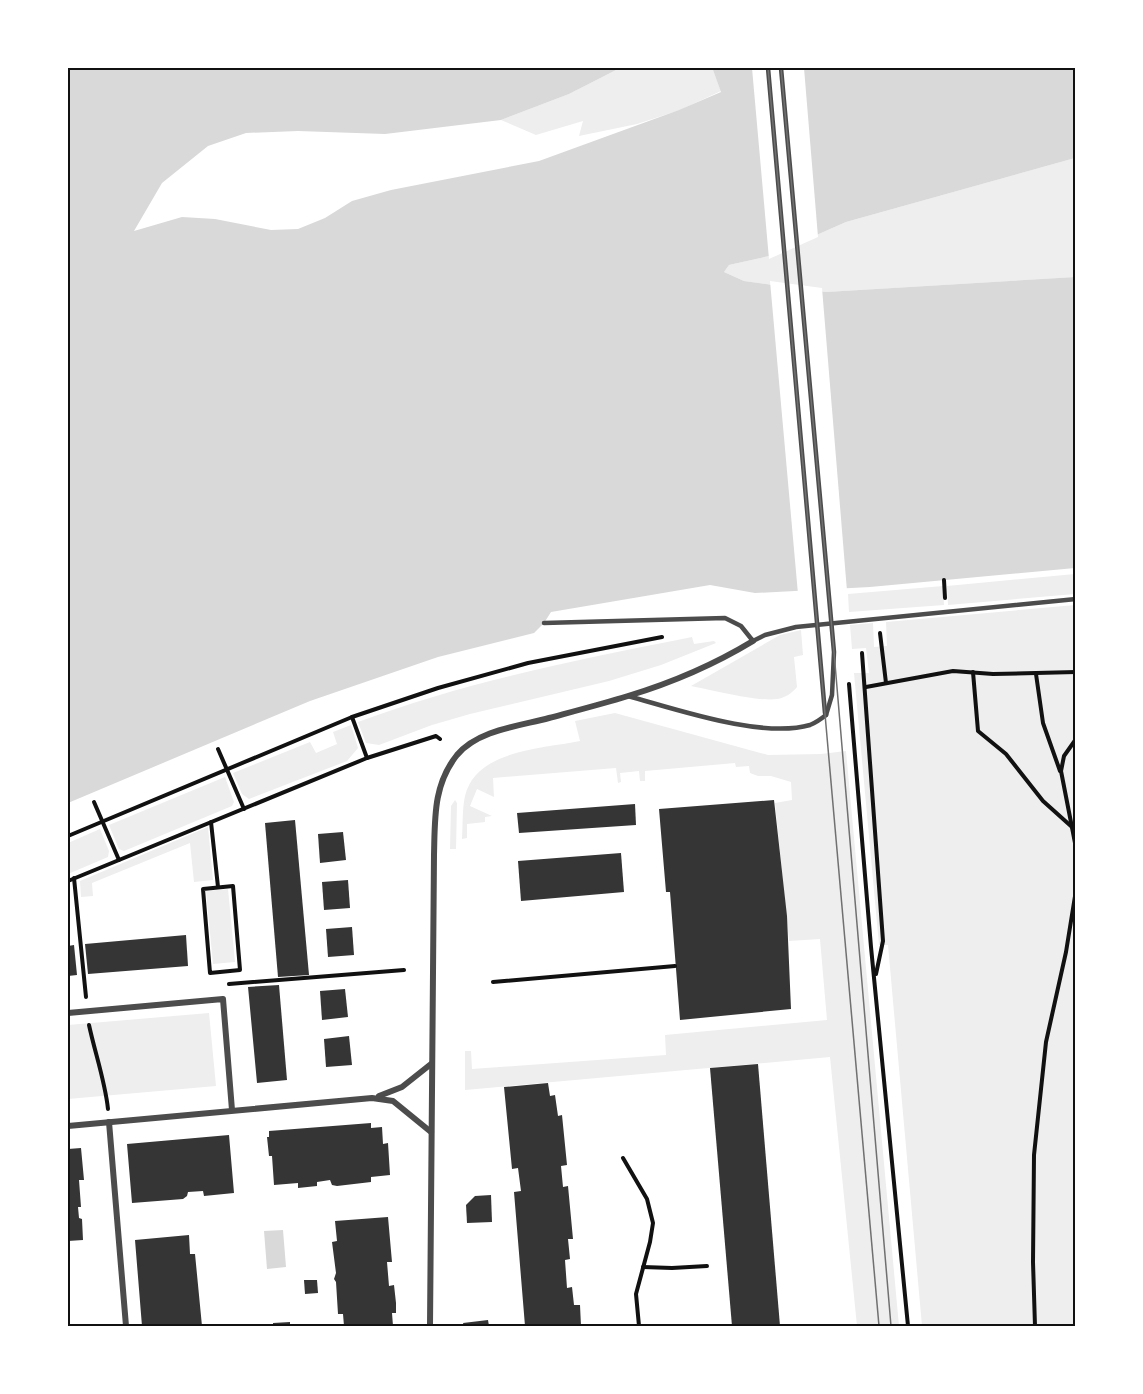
<svg xmlns="http://www.w3.org/2000/svg" width="1143" height="1394" font-family="Raleway,sans-serif">
<style>
.green{fill:#eee}
.water{fill:#d9d9d9}
.pier{fill:#fff}
.building{fill:#353535}
.lines{fill:none;stroke-linecap:round;stroke-linejoin:round}
.path{stroke:#111;stroke-width:4}
.service{stroke:#4c4c4c;stroke-width:4.5}
.minor{stroke:#4c4c4c;stroke-width:6}
.tram{stroke:#707070;stroke-width:1.5}
.neatline{fill:none;stroke:#111;stroke-width:2}
</style>
<rect width="100%" height="100%" fill="#fff"/>
<g class="green">
<polygon points="620,68 710,68 713,70 721,91 680,110 637,124 579,136 583,121 536,135 501,120 569,94"/>
<polygon points="1075,158 1075,277 826,292 744,281 724,272 729,265 769,256 846,222"/>
<polygon points="1075,574 1075,594 948,605 947,586"/>
<polygon points="943,586 944,605 849,612 848,594"/>
<polygon points="1075,605 1075,1326 922,1326 888,945 879,945 854,673 869,673 866,648 852,649 850,625 873,623 874,647 887,646 886,622"/>
<path d="M801,630L803,655L794,657L797,687C792,693 785,698 777,699C758,702 712,690 691,686L780,635Z"/>
<path d="M692,637L694,644L714,641L716,643L661,665L609,681L470,714L432,725L379,745L366,743L358,722C468,681 577,660 692,637Z"/>
<path d="M615,713L768,755L821,754L846,751L899,1326H857L830,1057L465,1090V1051H471L472,1069L666,1055L665,1035L827,1020L820,939L789,941L775,803L792,800L791,782L771,776H758L750,773L749,766L736,767L735,763L645,771V781H640L639,771L620,773L621,782L618,783L616,768L493,778L494,797L477,789L470,806L492,816L485,817V822L467,824V838L462,839C463,825 462,810 465,796C476,750 541,749 580,741L575,721Z"/>
<polygon points="351,725 358,748 347,761 249,799 242,794 233,773 310,742 316,753 337,744 333,732"/>
<polygon points="225,777 234,802 232,806 124,851 119,849 109,825"/>
<polygon points="455,800 457,803 456,849 450,849 451,806"/>
<polygon points="208,827 213,880 194,882 190,843 92,883 93,896 81,897 80,881"/>
<polygon points="100,829 109,851 108,857 68,874 68,843"/>
<polygon points="228,889 235,962 213,964 206,891"/>
<polygon points="209,1013 216,1086 68,1099 68,1025"/>
</g>
<g class="water">
<polygon points="68,68 620,68 569,94 501,120 385,134 298,131 246,133 208,146 162,183 134,231 182,217 215,219 271,230 298,229 325,218 352,201 391,190 539,161 679,110 721,92 713,70 710,68 1075,68 1075,158 846,222 769,256 729,265 724,272 744,281 826,292 1075,277 1075,568 870,587 755,593 710,585 551,612 544,623 534,633 438,657 310,701 68,803"/>
<polygon points="283,1230 286,1267 267,1269 264,1231"/>
</g>
<g class="pier">
<polygon points="752,68 804,68 818,237 769,259"/>
<polygon points="770,281 822,288 847,591 798,594"/>
</g>
<g class="building">
<polygon points="774,800 787,916 791,1009 680,1020 670,892 666,892 659,809"/>
<polygon points="635,804 636,825 519,833 517,813"/>
<polygon points="295,820 309,975 278,977 265,823"/>
<polygon points="343,832 346,860 320,863 318,834"/>
<polygon points="621,853 624,892 521,901 518,861"/>
<polygon points="348,880 350,908 324,910 322,882"/>
<polygon points="352,927 354,955 328,957 326,929"/>
<polygon points="186,935 188,966 88,974 85,944"/>
<polygon points="74,945 77,975 68,976 68,946"/>
<polygon points="279,985 287,1080 257,1083 248,987"/>
<polygon points="345,989 348,1017 322,1020 320,991"/>
<polygon points="349,1036 352,1065 326,1067 324,1039"/>
<polygon points="758,1064 780,1326 732,1326 710,1068"/>
<polygon points="548,1083 550,1096 555,1095 558,1116 562,1115 567,1165 561,1166 563,1187 568,1186 573,1239 568,1239 570,1259 565,1260 567,1288 572,1287 574,1305 580,1305 581,1326 525,1326 514,1192 521,1191 518,1168 512,1169 504,1087"/>
<polygon points="371,1123 371,1128 382,1127 383,1144 388,1143 390,1175 371,1177 371,1182 337,1186 332,1185 330,1180 317,1182 317,1186 298,1188 298,1183 274,1185 272,1156 269,1156 267,1137 269,1137 269,1131"/>
<polygon points="229,1135 234,1193 204,1196 203,1191 188,1192 187,1196 183,1199 132,1203 127,1144"/>
<polygon points="81,1148 84,1180 79,1180 81,1207 78,1207 79,1218 82,1219 83,1240 68,1241 68,1149"/>
<polygon points="491,1195 492,1222 467,1223 466,1205 475,1196"/>
<polygon points="388,1217 392,1262 387,1262 389,1286 394,1285 396,1303 396,1313 392,1313 393,1326 344,1326 343,1314 338,1314 336,1282 334,1279 336,1273 332,1242 337,1241 335,1221"/>
<polygon points="189,1235 190,1254 195,1254 202,1326 142,1326 135,1240"/>
<polygon points="304,1280 317,1280 318,1293 305,1294"/>
<polygon points="488,1320 489,1326 464,1326 463,1323"/>
<polygon points="290,1322 290,1326 273,1326 273,1323"/>
</g>
<g class="lines">
<g class="path">
<polyline points="944,580 945,598"/>
<polyline points="880,633 886,683"/>
<polyline points="862,653 883,941 876,974"/>
<polyline points="973,672 978,731 1006,754 1043,801 1072,827"/>
<polyline points="1036,674 1043,723 1060,771"/>
<polyline points="849,684 871,947 908,1326"/>
<polyline points="866,687 953,671 993,674 1076,672"/>
<polyline points="352,717 367,758"/>
<polyline points="1076,739 1064,756 1061,771 1076,848"/>
<polyline points="218,749 244,809"/>
<polyline points="94,802 119,860"/>
<polyline points="211,822 218,887"/>
<polyline points="68,836 352,717 438,688 528,663 662,637"/>
<polyline points="74,878 86,997"/>
<polyline points="68,881 367,758 436,736 440,739"/>
<polygon points="233,886 240,970 210,973 203,889"/>
<polyline points="493,982 675,966"/>
<polyline points="229,984 404,970"/>
<path d="M89,1025C95,1053 105,1081 108,1109"/>
<polyline points="623,1158 647,1199 653,1223 650,1242 636,1294 639,1326"/>
<polyline points="643,1267 672,1268 707,1266"/>
<polyline points="1035,1326 1033,1262 1034,1155 1046,1042 1066,952 1076,890"/>
</g>
<g class="service">
<polyline points="768,68 825,713"/>
<polyline points="781,68 834,652 832,695 826,715"/>
<polyline points="544,623 725,618 741,626 753,641 765,635 796,627 1076,599"/>
<path d="M628,696C676,709 762,739 810,725C815,723 821,719 826,715"/>
</g>
<g class="minor">
<polyline points="68,1013 223,999 232,1110"/>
<polyline points="379,1096 402,1087 431,1064"/>
<polyline points="109,1122 126,1326"/>
<polyline points="68,1126 372,1098 393,1101 431,1132"/>
<path d="M430,1326L434,855C435,819 433,785 457,755C478,730 519,726 549,718C575,711 602,704 628,696C671,683 715,664 753,641"/>
</g>
<g class="tram">
<polyline points="768,68 879,1326"/>
<polyline points="781,68 834,652 891,1326"/>
</g>
</g>
<rect width="1143" height="1394" fill="none" stroke="#ffffff" stroke-width="138"/>
<rect x="69" y="69" width="1005" height="1256" class="neatline"/>
</svg>
